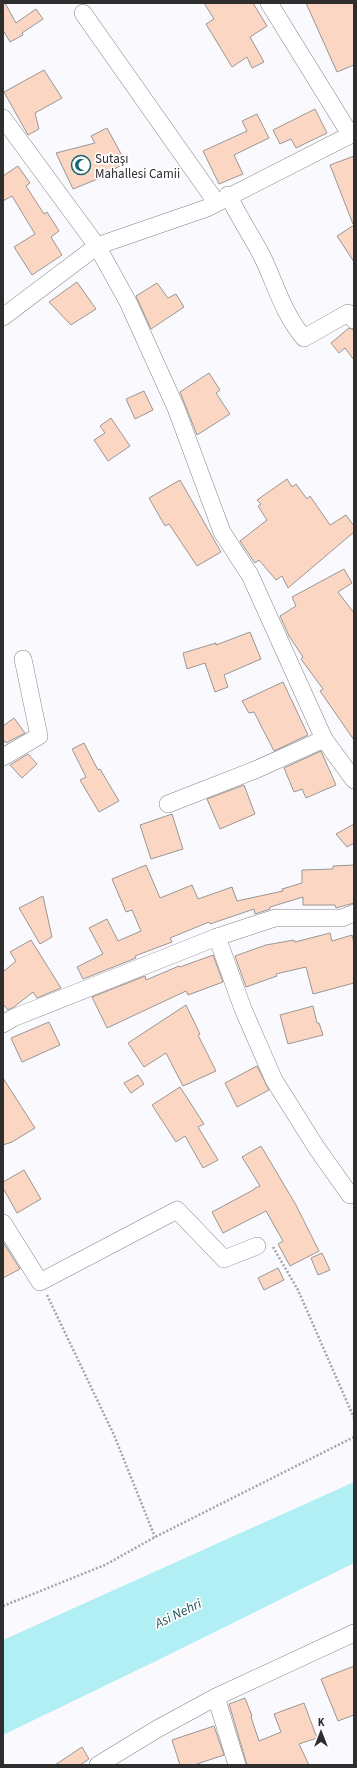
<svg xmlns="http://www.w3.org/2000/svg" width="357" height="1768" font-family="'Source Sans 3',sans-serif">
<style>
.water{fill:#b1eff4}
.building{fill:#fbd6c2;stroke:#9a9795}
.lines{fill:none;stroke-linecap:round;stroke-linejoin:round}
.street-casing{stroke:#838386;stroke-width:18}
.path{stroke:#a5a5a8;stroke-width:2.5;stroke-dasharray:2 2;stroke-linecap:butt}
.street{stroke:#fff;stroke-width:17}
.labels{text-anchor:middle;stroke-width:3.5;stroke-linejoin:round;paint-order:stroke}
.poi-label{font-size:13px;fill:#2e2e2f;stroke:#fff;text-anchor:start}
.water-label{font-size:14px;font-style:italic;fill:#1f5358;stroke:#fff}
</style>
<rect width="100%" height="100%" fill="#fafafe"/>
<polygon class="water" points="354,1482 354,1563 154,1662 3,1735 3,1640"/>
<g class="building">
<polygon points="3,3 5,3 16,23 36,9 43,19 22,33 23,35 10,42 3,30"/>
<polygon points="204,3 253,3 267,26 250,37 264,62 252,68 247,57 232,67 206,24 214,19"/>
<polygon points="306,3 354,3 354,65 337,72"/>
<polygon points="44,70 62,98 35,113 39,129 28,135 4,92"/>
<polygon points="315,109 327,133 296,148 291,139 280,144 273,130"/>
<polygon points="257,114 269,138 234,155 243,174 219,184 203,151 247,131 242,121"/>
<polygon points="107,128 126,163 104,174 105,176 73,189 56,153 95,143 91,136"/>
<polygon points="354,156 354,224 353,224 330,165"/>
<polygon points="18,166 30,183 26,186 44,214 47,212 59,231 51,237 62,255 32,275 14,247 35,234 12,196 3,201 3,176"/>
<polygon points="354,225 354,262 337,236"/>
<polygon points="77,282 96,309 71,325 49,302"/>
<polygon points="157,283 168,298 176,294 184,307 151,329 136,296"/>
<polygon points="349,328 354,330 354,360 345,348 339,353 331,343"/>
<polygon points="209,373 220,390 216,393 230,414 197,435 180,392"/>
<polygon points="144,391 153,410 135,419 126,399"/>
<polygon points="111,418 130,446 108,461 94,440 105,433 100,426"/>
<polygon points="287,479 292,487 296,484 307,499 310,496 330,525 346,515 354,526 354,532 288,588 282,576 276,580 259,560 255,563 240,541 267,520 258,506 261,504 257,500"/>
<polygon points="180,480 221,552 197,566 169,524 165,526 149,498"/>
<polygon points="344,569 352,583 338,592 354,613 354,740 320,691 323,689 301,659 303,657 289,636 280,616 296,606 292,597"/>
<polygon points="250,632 261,659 224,675 228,687 215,692 205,663 187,669 183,653 216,643 216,645"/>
<polygon points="283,682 308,735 274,751 254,712 249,713 242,701"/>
<polygon points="14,718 25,733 6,743 3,739 3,726"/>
<polygon points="84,743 98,770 100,769 119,801 99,812 80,780 86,777 72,749"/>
<polygon points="321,751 336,785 306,798 302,789 294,792 284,768"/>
<polygon points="28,754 37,764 22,778 10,765"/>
<polygon points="244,785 255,814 220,829 207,799"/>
<polygon points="172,814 183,849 151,859 140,825"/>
<polygon points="354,824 354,843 347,847 336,834"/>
<polygon points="146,865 160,898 192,885 198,899 232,887 237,901 283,891 282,889 302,883 302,870 333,869 333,866 354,865 354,903 336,908 335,905 303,905 303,897 270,907 270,909 255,914 254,909 210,924 209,922 170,938 172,942 135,956 136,958 83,979 77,967 103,954 89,928 107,919 118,941 141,931 132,910 126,912 112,879"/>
<polygon points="43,896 52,937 40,944 19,908"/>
<polygon points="330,933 332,941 352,935 354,943 354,983 313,994 306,967 276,974 277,976 246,987 235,956 266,945 294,940 295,942"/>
<polygon points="31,940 61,988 37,998 33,992 14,1007 8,1010 3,1004 3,972 16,961 10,952"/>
<polygon points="213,955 223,982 188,995 186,991 107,1028 92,997 145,976 146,980 179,966 180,967"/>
<polygon points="186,1005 200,1034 198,1035 216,1071 183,1086 166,1053 144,1067 128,1043"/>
<polygon points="313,1006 317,1023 319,1023 323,1035 288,1044 280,1015"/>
<polygon points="49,1022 60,1045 22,1062 11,1038"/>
<polygon points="257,1066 269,1090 237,1107 225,1083"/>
<polygon points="138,1075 144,1084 131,1093 124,1083"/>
<polygon points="3,1078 35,1128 12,1142 3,1145"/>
<polygon points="180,1087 204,1124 198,1127 218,1160 203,1168 185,1136 176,1142 152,1105"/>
<polygon points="261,1146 296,1205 319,1251 290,1266 278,1244 283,1241 266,1211 223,1233 212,1212 255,1189 255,1188 260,1186 242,1157"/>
<polygon points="24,1170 41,1199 17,1213 3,1188 3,1182"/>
<polygon points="3,1242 20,1269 3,1278"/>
<polygon points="322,1253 330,1270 318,1275 311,1258"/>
<polygon points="278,1268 284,1280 264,1290 258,1278"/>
<polygon points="354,1666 354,1715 338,1721 321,1679"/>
<polygon points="245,1698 252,1716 251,1717 259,1741 281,1732 274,1714 304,1703 317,1738 299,1744 309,1765 247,1765 229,1704"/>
<polygon points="214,1726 224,1755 194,1765 180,1765 172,1740"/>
<polygon points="82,1747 89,1759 80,1765 55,1765"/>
</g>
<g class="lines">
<defs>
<g id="street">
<polyline points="269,3 350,134"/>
<polyline points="83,13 216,202"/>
<polyline points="3,118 97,246 128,302 176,408 222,532 250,575 324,739 354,780"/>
<path d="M228,195C238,215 250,234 261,254C275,282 283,314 304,338L348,313L354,320"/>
<polyline points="3,317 97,246 207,208 354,133"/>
<polyline points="3,757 39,736 23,659"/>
<polyline points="168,804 255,770 324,739"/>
<polyline points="217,937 243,1009 274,1080 316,1147 350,1195 354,1193"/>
<polyline points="3,1024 13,1018 217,937 275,918 342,918 354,913"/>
<polyline points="3,1223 40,1282 177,1210 224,1259 257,1246"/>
<polyline points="216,1697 237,1765"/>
<polyline points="98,1765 157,1729 216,1697 354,1633"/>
</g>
</defs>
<use href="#street" class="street-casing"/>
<g class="path">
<polyline points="273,1247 298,1290 354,1418"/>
<polyline points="47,1295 114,1435 155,1537"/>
<polyline points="3,1606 105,1565 155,1537 354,1437"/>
</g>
<use href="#street" class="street"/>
</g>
<defs>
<symbol id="mosque-ring" viewBox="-11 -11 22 22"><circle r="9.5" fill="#fff" stroke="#19646f" stroke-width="1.5"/><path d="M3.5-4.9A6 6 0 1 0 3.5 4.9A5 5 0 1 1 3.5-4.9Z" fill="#19646f"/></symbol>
</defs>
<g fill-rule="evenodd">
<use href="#mosque-ring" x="70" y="154" width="22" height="22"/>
</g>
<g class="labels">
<g class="poi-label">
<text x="95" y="163">Sutaşı<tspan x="95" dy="15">Mahallesi Camii</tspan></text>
</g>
<g class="water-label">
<text transform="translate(178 1613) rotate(-26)" y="5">Asi Nehri</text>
</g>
</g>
<rect width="357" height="1768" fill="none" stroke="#2e2e2f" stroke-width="8"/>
<g transform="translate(321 1732)" stroke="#ffffff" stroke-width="3" paint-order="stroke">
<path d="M0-3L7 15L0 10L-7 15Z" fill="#2e2e2f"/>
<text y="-6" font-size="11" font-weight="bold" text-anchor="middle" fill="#2e2e2f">K</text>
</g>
</svg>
